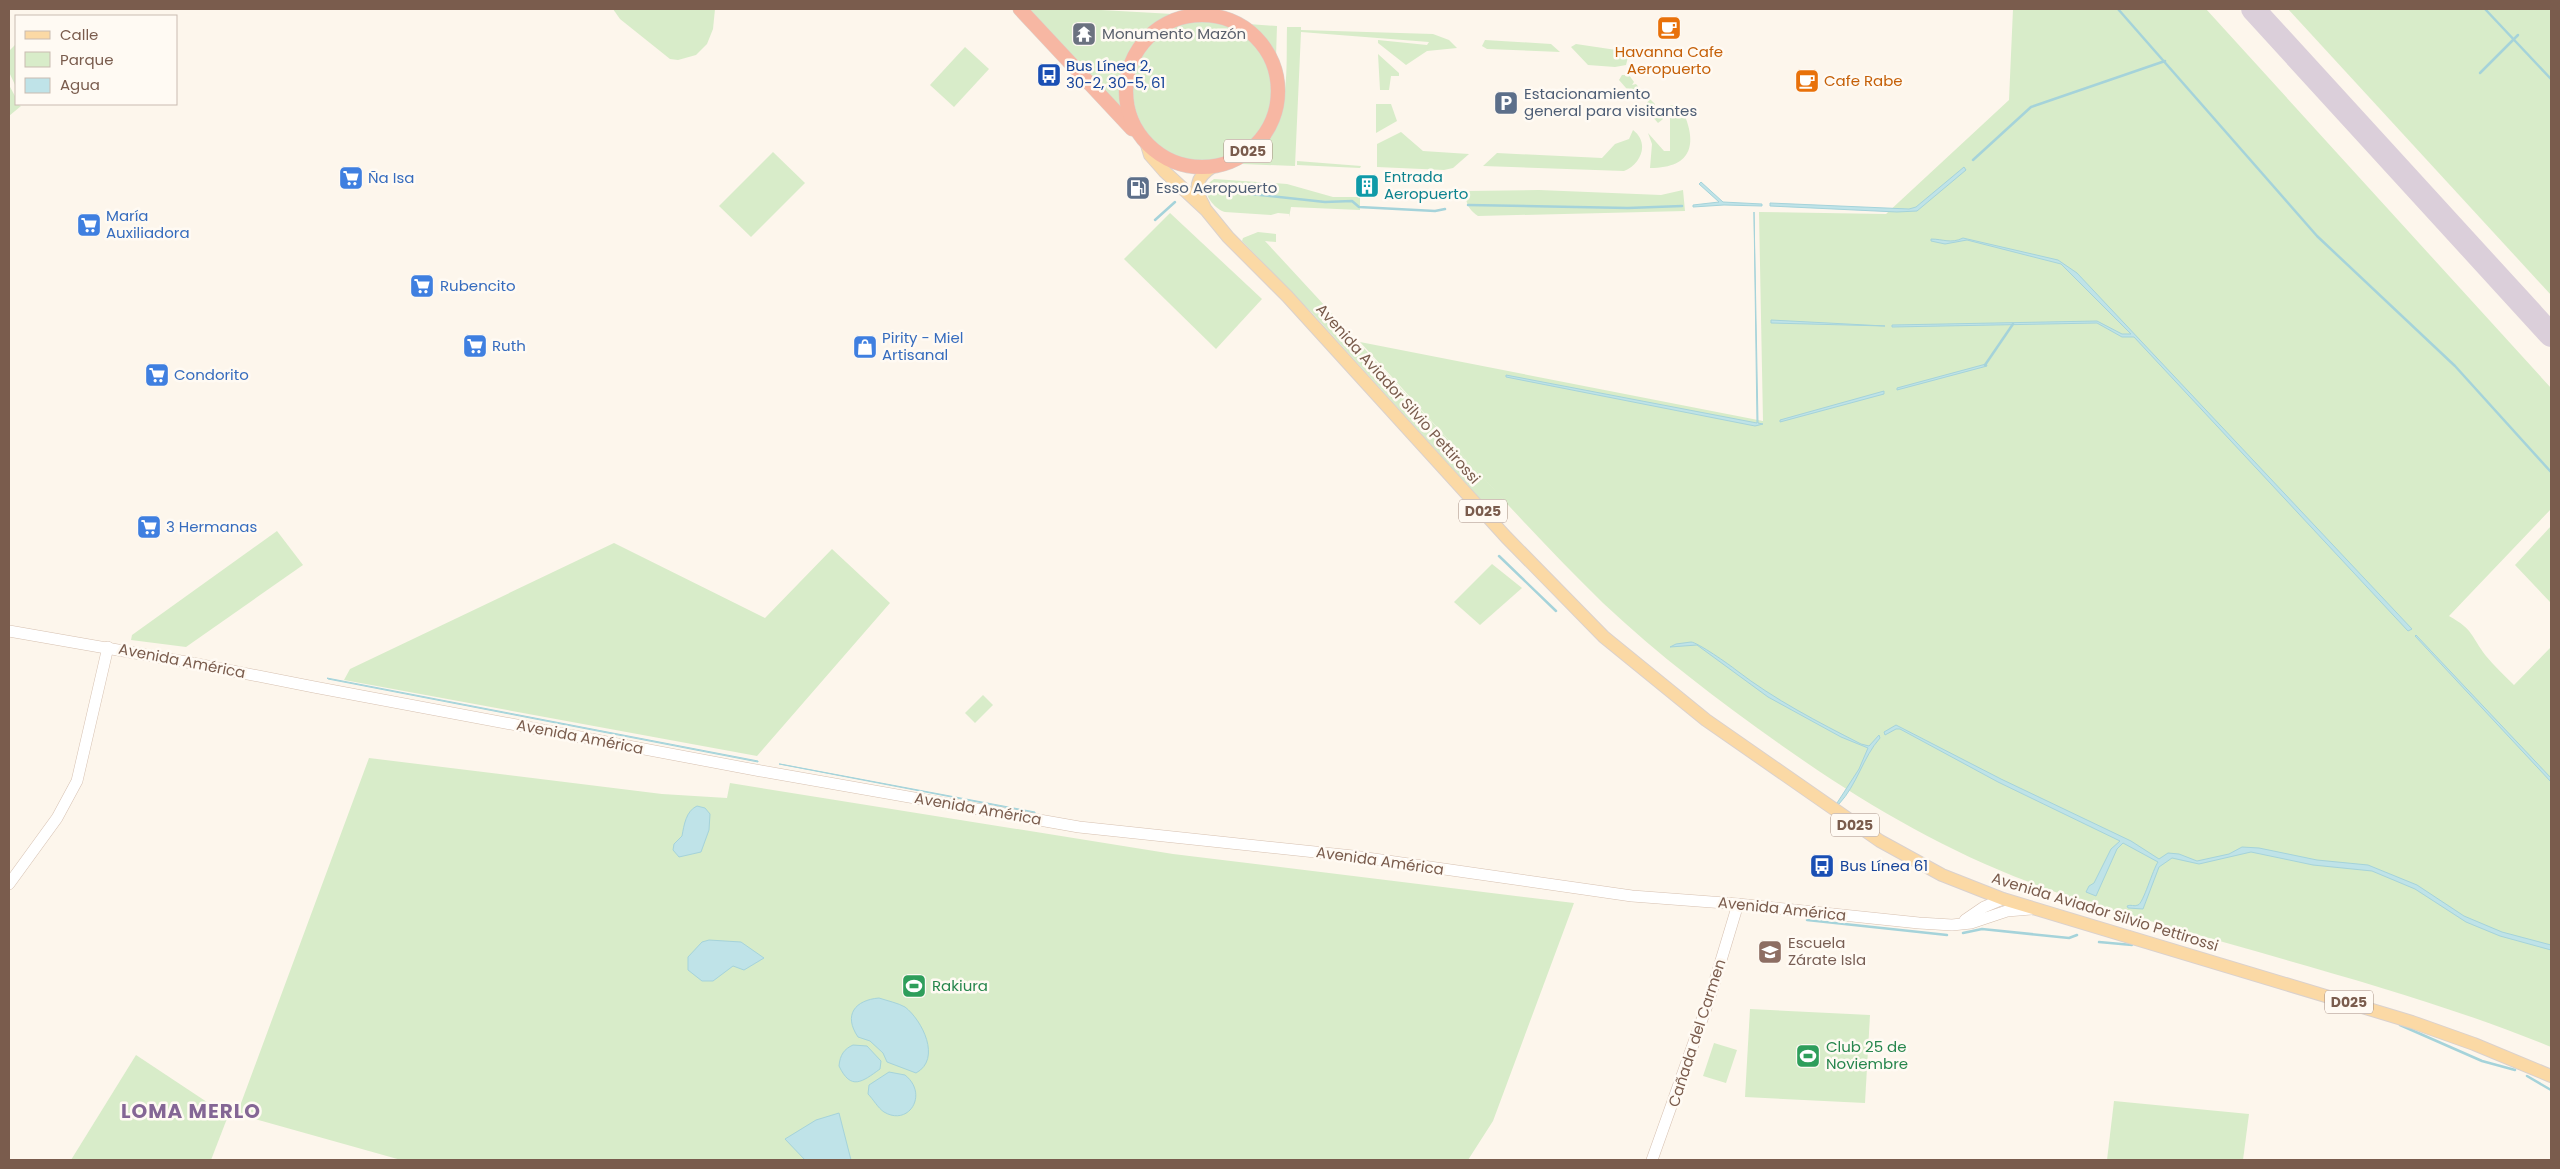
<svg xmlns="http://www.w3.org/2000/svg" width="2560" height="1169" font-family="Poppins,sans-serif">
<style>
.green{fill:#d8ecc9}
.water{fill:#bfe3e8;stroke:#a5d3da}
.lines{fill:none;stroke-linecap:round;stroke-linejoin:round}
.stream{stroke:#a5d3da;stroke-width:2.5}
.taxiway{stroke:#dbcfda;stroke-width:24}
.secondary-casing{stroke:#d6c0b0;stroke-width:12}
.primary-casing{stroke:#dad1cd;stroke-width:14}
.highway-casing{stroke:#dad1cd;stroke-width:15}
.secondary{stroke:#fff;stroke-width:11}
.primary{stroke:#fbd9a5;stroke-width:12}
.highway{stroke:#f7b7a3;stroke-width:14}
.labels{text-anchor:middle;stroke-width:5;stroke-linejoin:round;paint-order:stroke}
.shield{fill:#fffaf3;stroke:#a28b7f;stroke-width:1}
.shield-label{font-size:14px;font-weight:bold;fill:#7a5c4d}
.worship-label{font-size:15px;fill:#5b616d;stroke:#fffaf3;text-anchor:start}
.food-label{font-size:15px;fill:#c56008;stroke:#fffaf3}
.transit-label{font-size:15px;fill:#164399;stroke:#fffaf3;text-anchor:start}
.service-label{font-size:15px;fill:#4e5e75;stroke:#fffaf3;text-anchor:start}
.culture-label{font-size:15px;fill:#0d838f;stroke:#fffaf3;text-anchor:start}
.shop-label{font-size:15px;fill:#366cbe;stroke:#fffaf3;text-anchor:start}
.street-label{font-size:15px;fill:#7a5c4d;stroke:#fffaf3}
.education-label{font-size:15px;fill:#785e54;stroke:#fffaf3;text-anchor:start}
.leisure-label{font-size:15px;fill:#27864d;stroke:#fffaf3;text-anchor:start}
.district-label{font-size:20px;font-weight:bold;letter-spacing:1px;fill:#846695;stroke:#fffaf3}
</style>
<rect width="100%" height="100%" fill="#fdf6ec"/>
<g class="green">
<polygon points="613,9 715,9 713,29 707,44 696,55 678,60 670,59 620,19"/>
<path d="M1027,9H1083L1173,14C1135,36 1113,64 1123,110Z"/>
<path d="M2013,9H2206L2551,388V509L2449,616C2474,630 2470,635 2486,656C2494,666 2504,675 2514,685L2551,647V1047C2427,996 2293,963 2164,925C2119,912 2073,900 2029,882C1939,848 1859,800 1781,745C1719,701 1658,655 1603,603C1518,520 1440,429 1360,342L1763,421L1759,212L1886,214L2009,100Z"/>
<polygon points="2288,9 2551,9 2551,295"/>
<circle cx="1203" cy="91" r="70"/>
<polygon points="1248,24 1277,26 1276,57 1263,36"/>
<path d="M1287,27H1301V30L1433,34L1449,40L1457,48L1427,51L1406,65L1378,43V40L1427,45L1429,42L1301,32L1295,166L1242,164C1245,157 1264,144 1271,134C1290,103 1286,62 1287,27Z"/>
<polygon points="1485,40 1551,44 1560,52 1487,49 1482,46"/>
<polygon points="16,44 16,87 9,72 9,51"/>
<polygon points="1576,44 1623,51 1635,58 1628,57 1626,65 1615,67 1588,65 1571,47"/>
<polygon points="965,47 989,69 954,107 930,85"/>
<polygon points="1378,54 1399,73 1399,76 1391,76 1389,90 1380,90"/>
<polygon points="1622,75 1629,75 1634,82 1632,85 1636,84 1641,90 1633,96 1619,80"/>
<polygon points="9,85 16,98 16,104 21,106 9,116"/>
<polygon points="1650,99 1655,104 1654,110 1658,108 1662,112 1663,119 1658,123 1644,107"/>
<polygon points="1376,104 1391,104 1397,121 1376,133"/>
<path d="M1670,105L1681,107C1698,142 1694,168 1650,168L1652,144L1648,133L1664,151H1670Z"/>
<path d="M1633,130C1650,143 1641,164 1624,171L1483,166L1497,153L1602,158L1615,144L1629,139Z"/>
<polygon points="1401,132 1423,151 1469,154 1453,168 1444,170 1377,167 1377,144"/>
<polygon points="773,152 805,183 751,237 719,206"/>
<polygon points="1297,161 1361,166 1360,168 1297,165"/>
<path d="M1214,179L1287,184L1333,197H1360V210L1291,207L1289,217V214L1278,213L1271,215L1225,212C1215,209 1204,196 1206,185Z"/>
<path d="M1539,190L1661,195L1683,190L1685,211L1478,216C1469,210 1463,201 1468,191Z"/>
<polygon points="1170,213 1262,299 1216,349 1124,259"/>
<polygon points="1258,232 1276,234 1276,242 1265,241 1506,502 1493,513 1313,314 1242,241 1243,238"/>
<polygon points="2551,526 2551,603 2515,565"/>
<polygon points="277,531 303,565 186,647 131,640 132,635"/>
<polygon points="614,543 765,618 832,549 890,603 757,756 344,680 350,669"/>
<polygon points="1492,564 1522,588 1480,625 1454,602"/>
<polygon points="983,695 993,705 975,723 965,713"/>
<polygon points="369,758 662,794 727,798 730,783 1173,854 1574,903 1493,1121 1468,1160 401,1160 237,1114"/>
<polygon points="1750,1009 1870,1015 1865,1103 1745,1097"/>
<polygon points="1714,1043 1737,1050 1726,1083 1703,1076"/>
<polygon points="136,1055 228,1116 211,1160 71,1160"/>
<polygon points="2114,1101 2249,1114 2243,1160 2107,1160"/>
</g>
<g class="water">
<polygon points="1964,167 1966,170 1917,211 1897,212 1770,206 1770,203 1909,209 1916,207"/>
<polygon points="1701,182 1723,202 1762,204 1762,206 1724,205 1693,207 1693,205 1719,202 1699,184"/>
<polygon points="1754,212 1758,423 1763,424 1755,426 1506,377 1506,375 1757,423"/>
<path d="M1963,238L2058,260L2077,273L2412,629L2408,631L2134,337H2122L2097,323L1892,327V325L2097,321L2122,334H2131L2061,264L1967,240L1945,244L1931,241V239C1943,239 1951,244 1963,238Z"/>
<polygon points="1771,320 1885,326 1771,323"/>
<polygon points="1986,364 1987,366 1897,390 1897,388"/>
<polygon points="1884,391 1884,394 1780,422 1780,420"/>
<polygon points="2416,635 2551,778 2551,782 2415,636"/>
<path d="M1691,642C1697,642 1730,665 1736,670C1775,700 1818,722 1861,744L1869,746L1879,735L1880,738C1863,757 1857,785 1839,804L1837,803L1859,769L1868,748L1841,737L1768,697L1697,645L1670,647L1676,644Z"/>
<polygon points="327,678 758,761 758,762 328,679"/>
<path d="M1896,725L2001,779L2131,841L2159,859L2168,853L2179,854L2197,861L2229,854L2242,847L2259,848L2317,860L2368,865L2417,885L2464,916L2502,932L2551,945V950L2500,936L2466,922L2415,889L2372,871L2313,865L2251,852L2199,864L2172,858L2159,867L2143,909L2128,908L2127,906C2131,904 2134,907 2138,905C2143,904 2153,869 2158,862L2123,843L2117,849L2096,896L2086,892L2089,886L2094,883L2111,849L2120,841L1998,782L1900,729H1896L1885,735L1884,732Z"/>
<polygon points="779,764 780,764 1035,812 1035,813"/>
<path d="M697,806L705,808L710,814L709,830L701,852L679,857L673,850L674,844L682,836C684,825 686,811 697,806Z"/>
<polygon points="709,940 741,942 764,958 744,970 733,966 713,981 702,981 688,970 688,957 702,942"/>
<path d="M879,998C888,1001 898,1003 905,1007C922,1020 942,1059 916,1073L887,1062L883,1053L870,1041L858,1037C843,1015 855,1000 879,998Z"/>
<path d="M853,1045L867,1046L881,1061L880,1069C862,1082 851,1091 839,1066C840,1055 844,1049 853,1045Z"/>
<path d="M889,1072L905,1075C929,1094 909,1127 884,1112C878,1108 873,1099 868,1094L869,1085Z"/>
<polygon points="839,1113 851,1160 805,1160 785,1139 816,1120"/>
</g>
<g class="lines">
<g class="stream">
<polyline points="2118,9 2317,236 2455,366 2551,472"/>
<polyline points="2485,9 2551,79"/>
<polyline points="2480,73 2518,35"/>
<polyline points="1973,160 2031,107 2165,61"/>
<polyline points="1251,194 1325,202 1352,201 1359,207 1435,211 1445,209"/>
<polyline points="1468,205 1628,208 1682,206"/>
<polyline points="1155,220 1175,202"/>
<polyline points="1985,365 2013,324"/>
<polyline points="1499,556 1556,611"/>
<polyline points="1807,920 1947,935"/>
<polyline points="1963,933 1982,929 2069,938 2077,935"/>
<polyline points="2099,942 2132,945"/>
<polyline points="2400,1025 2482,1061 2515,1070"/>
<polyline points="2527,1076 2551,1090"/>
</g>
<polyline class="taxiway" points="2253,9 2551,335"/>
<defs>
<g id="secondary">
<polyline points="9,631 192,663 314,687 761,771 1079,827 1353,856 1632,896 1738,904 1919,923 1952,925 1971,923 2007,911 2031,909"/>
<polyline points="9,884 57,818 77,781 108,647"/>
<polyline points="1965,920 1984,907 2003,899"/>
<polyline points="1652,1160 1710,997 1738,904"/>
</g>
<g id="primary">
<polyline points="1147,145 1150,155 1164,171 1206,210 1228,237 1287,296 1506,537 1604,637 1706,720 1880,841 1942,875 2003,899 2412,1022 2474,1044 2551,1076"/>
<path d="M1204,206C1194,189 1195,178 1212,167"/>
</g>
<g id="highway">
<polyline points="1020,9 1132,129"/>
<circle cx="1202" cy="91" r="76"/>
</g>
</defs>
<use href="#secondary" class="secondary-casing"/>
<use href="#primary" class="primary-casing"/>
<use href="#highway" class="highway-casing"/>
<use href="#secondary" class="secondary"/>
<use href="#primary" class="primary"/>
<use href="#highway" class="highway"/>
</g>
<defs>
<symbol id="cafe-square" viewBox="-11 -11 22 22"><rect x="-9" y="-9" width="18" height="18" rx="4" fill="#e8710a" stroke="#fffaf3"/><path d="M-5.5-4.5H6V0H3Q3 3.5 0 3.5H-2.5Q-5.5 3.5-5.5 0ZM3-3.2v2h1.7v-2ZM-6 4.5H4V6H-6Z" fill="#fff"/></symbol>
<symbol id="temple-square" viewBox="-11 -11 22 22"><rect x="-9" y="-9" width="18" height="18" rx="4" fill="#6b7280" stroke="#fffaf3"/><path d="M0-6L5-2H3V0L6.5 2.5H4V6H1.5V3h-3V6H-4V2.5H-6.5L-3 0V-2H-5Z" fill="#fff"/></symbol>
<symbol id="bus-square" viewBox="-11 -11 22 22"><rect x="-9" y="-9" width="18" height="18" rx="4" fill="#1a4fb4" stroke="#fffaf3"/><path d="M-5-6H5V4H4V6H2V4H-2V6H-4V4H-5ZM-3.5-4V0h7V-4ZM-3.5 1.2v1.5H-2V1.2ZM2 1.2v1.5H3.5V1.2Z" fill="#fff"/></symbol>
<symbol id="parking-square" viewBox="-11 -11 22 22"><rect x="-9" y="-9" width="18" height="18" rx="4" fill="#5c6f8a" stroke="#fffaf3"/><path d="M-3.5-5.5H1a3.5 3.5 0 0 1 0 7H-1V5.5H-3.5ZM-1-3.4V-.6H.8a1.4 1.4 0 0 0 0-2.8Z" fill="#fff"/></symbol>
<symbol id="supermarket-square" viewBox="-11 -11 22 22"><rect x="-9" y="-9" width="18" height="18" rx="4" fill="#3f7fe0" stroke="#fffaf3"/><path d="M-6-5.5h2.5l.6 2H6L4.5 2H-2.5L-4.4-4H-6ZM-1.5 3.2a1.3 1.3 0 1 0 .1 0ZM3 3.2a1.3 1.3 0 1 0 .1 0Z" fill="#fff"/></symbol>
<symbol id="building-square" viewBox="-11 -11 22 22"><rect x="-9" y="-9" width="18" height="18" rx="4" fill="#0f9aa8" stroke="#fffaf3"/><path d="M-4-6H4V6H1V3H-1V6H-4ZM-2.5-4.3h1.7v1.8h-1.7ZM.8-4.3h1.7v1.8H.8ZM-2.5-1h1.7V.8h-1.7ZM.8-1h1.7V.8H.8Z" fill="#fff"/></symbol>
<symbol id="fuel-square" viewBox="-11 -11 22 22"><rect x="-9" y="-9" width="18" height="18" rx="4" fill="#5c6f8a" stroke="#fffaf3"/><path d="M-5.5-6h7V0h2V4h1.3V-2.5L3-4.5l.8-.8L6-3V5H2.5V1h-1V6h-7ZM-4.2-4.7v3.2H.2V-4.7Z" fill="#fff"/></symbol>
<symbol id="shop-square" viewBox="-11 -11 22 22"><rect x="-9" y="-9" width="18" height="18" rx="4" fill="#3f7fe0" stroke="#fffaf3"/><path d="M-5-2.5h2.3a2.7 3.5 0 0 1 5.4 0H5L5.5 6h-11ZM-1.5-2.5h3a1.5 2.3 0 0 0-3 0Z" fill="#fff"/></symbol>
<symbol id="school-square" viewBox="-11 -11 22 22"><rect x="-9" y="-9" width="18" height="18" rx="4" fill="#8d6e63" stroke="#fffaf3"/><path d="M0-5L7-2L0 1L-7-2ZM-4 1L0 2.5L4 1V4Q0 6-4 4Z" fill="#fff"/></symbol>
<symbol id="stadium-square" viewBox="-11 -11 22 22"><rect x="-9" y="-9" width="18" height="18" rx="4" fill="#2e9e5b" stroke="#fffaf3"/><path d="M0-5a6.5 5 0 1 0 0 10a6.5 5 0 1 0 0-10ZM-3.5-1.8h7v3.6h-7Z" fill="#fff"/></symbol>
</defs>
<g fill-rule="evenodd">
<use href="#cafe-square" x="1655" y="14" width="28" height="28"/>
<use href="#temple-square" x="1070" y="20" width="28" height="28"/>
<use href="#bus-square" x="1035" y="61" width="28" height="28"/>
<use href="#cafe-square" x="1793" y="67" width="28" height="28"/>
<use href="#parking-square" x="1492" y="89" width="28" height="28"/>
<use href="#supermarket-square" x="337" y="164" width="28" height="28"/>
<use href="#building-square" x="1353" y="172" width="28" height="28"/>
<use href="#fuel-square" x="1124" y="174" width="28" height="28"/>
<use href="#supermarket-square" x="75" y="211" width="28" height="28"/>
<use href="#supermarket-square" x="408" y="272" width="28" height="28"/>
<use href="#supermarket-square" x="461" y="332" width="28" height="28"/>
<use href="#shop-square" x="851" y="333" width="28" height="28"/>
<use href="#supermarket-square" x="143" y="361" width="28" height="28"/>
<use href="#supermarket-square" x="135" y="513" width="28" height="28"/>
<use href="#bus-square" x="1808" y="852" width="28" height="28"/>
<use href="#school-square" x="1756" y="938" width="28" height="28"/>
<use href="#stadium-square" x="900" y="972" width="28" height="28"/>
<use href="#stadium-square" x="1794" y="1042" width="28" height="28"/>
</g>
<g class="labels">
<g class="shield">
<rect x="1224" y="139.5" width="48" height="23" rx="4"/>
<rect x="1459" y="499.5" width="48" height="23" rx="4"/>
<rect x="1831" y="813.5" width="48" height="23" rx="4"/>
<rect x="2325" y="990.5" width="48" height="23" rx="4"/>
</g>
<g class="shield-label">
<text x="1248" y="156">D025</text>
<text x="1483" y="516">D025</text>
<text x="1855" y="830">D025</text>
<text x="2349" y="1007">D025</text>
</g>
<g class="worship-label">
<text x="1102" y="39">Monumento Mazón</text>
</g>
<g class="food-label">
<text x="1669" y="57">Havanna Cafe<tspan x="1669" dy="17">Aeropuerto</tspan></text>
<text x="1824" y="86" text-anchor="start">Cafe Rabe</text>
</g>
<g class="transit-label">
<text x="1066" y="71">Bus Línea 2,<tspan x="1066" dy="17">30-2, 30-5, 61</tspan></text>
<text x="1840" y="871">Bus Línea 61</text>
</g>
<g class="service-label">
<text x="1524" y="99">Estacionamiento<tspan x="1524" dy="17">general para visitantes</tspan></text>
<text x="1156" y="193">Esso Aeropuerto</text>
</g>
<g class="culture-label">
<text x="1384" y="182">Entrada<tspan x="1384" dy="17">Aeropuerto</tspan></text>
</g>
<g class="shop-label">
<text x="368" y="183">Ña Isa</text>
<text x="106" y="221">María<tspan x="106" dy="17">Auxiliadora</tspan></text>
<text x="440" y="291">Rubencito</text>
<text x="882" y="343">Pirity - Miel<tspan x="882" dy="17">Artisanal</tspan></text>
<text x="492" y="351">Ruth</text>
<text x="174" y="380">Condorito</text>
<text x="166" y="532">3 Hermanas</text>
</g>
<g class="street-label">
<text transform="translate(1398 394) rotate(48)" y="5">Avenida Aviador Silvio Pettirossi</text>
<text transform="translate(182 661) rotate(11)" y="5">Avenida América</text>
<text transform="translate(580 737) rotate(11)" y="5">Avenida América</text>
<text transform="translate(978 809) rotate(10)" y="5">Avenida América</text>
<text transform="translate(1380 861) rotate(8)" y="5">Avenida América</text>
<text transform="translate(1782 909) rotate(6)" y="5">Avenida América</text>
<text transform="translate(2105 912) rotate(17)" y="5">Avenida Aviador Silvio Pettirossi</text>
<text transform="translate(1697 1033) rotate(-72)" y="5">Cañada del Carmen</text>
</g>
<g class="education-label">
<text x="1788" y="948">Escuela<tspan x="1788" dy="17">Zárate Isla</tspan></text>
</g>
<g class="leisure-label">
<text x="932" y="991">Rakiura</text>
<text x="1826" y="1052">Club 25 de<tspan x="1826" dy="17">Noviembre</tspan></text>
</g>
<g class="district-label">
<text x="191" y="1118">LOMA MERLO</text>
</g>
</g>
<rect width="2560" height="1169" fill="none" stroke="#7a5c4d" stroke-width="20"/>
<rect x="15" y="15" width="162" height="90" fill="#fffaf3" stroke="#cabbb1"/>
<rect x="25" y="31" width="25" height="8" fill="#fbd9a5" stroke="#cabbb1"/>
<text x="60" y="40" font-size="15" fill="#7a5c4d">Calle</text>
<rect x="25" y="52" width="25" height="15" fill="#d8ecc9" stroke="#cabbb1"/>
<text x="60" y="65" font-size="15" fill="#7a5c4d">Parque</text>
<rect x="25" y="78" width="25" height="15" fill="#bfe3e8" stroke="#cabbb1"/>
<text x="60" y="90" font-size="15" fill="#7a5c4d">Agua</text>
</svg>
